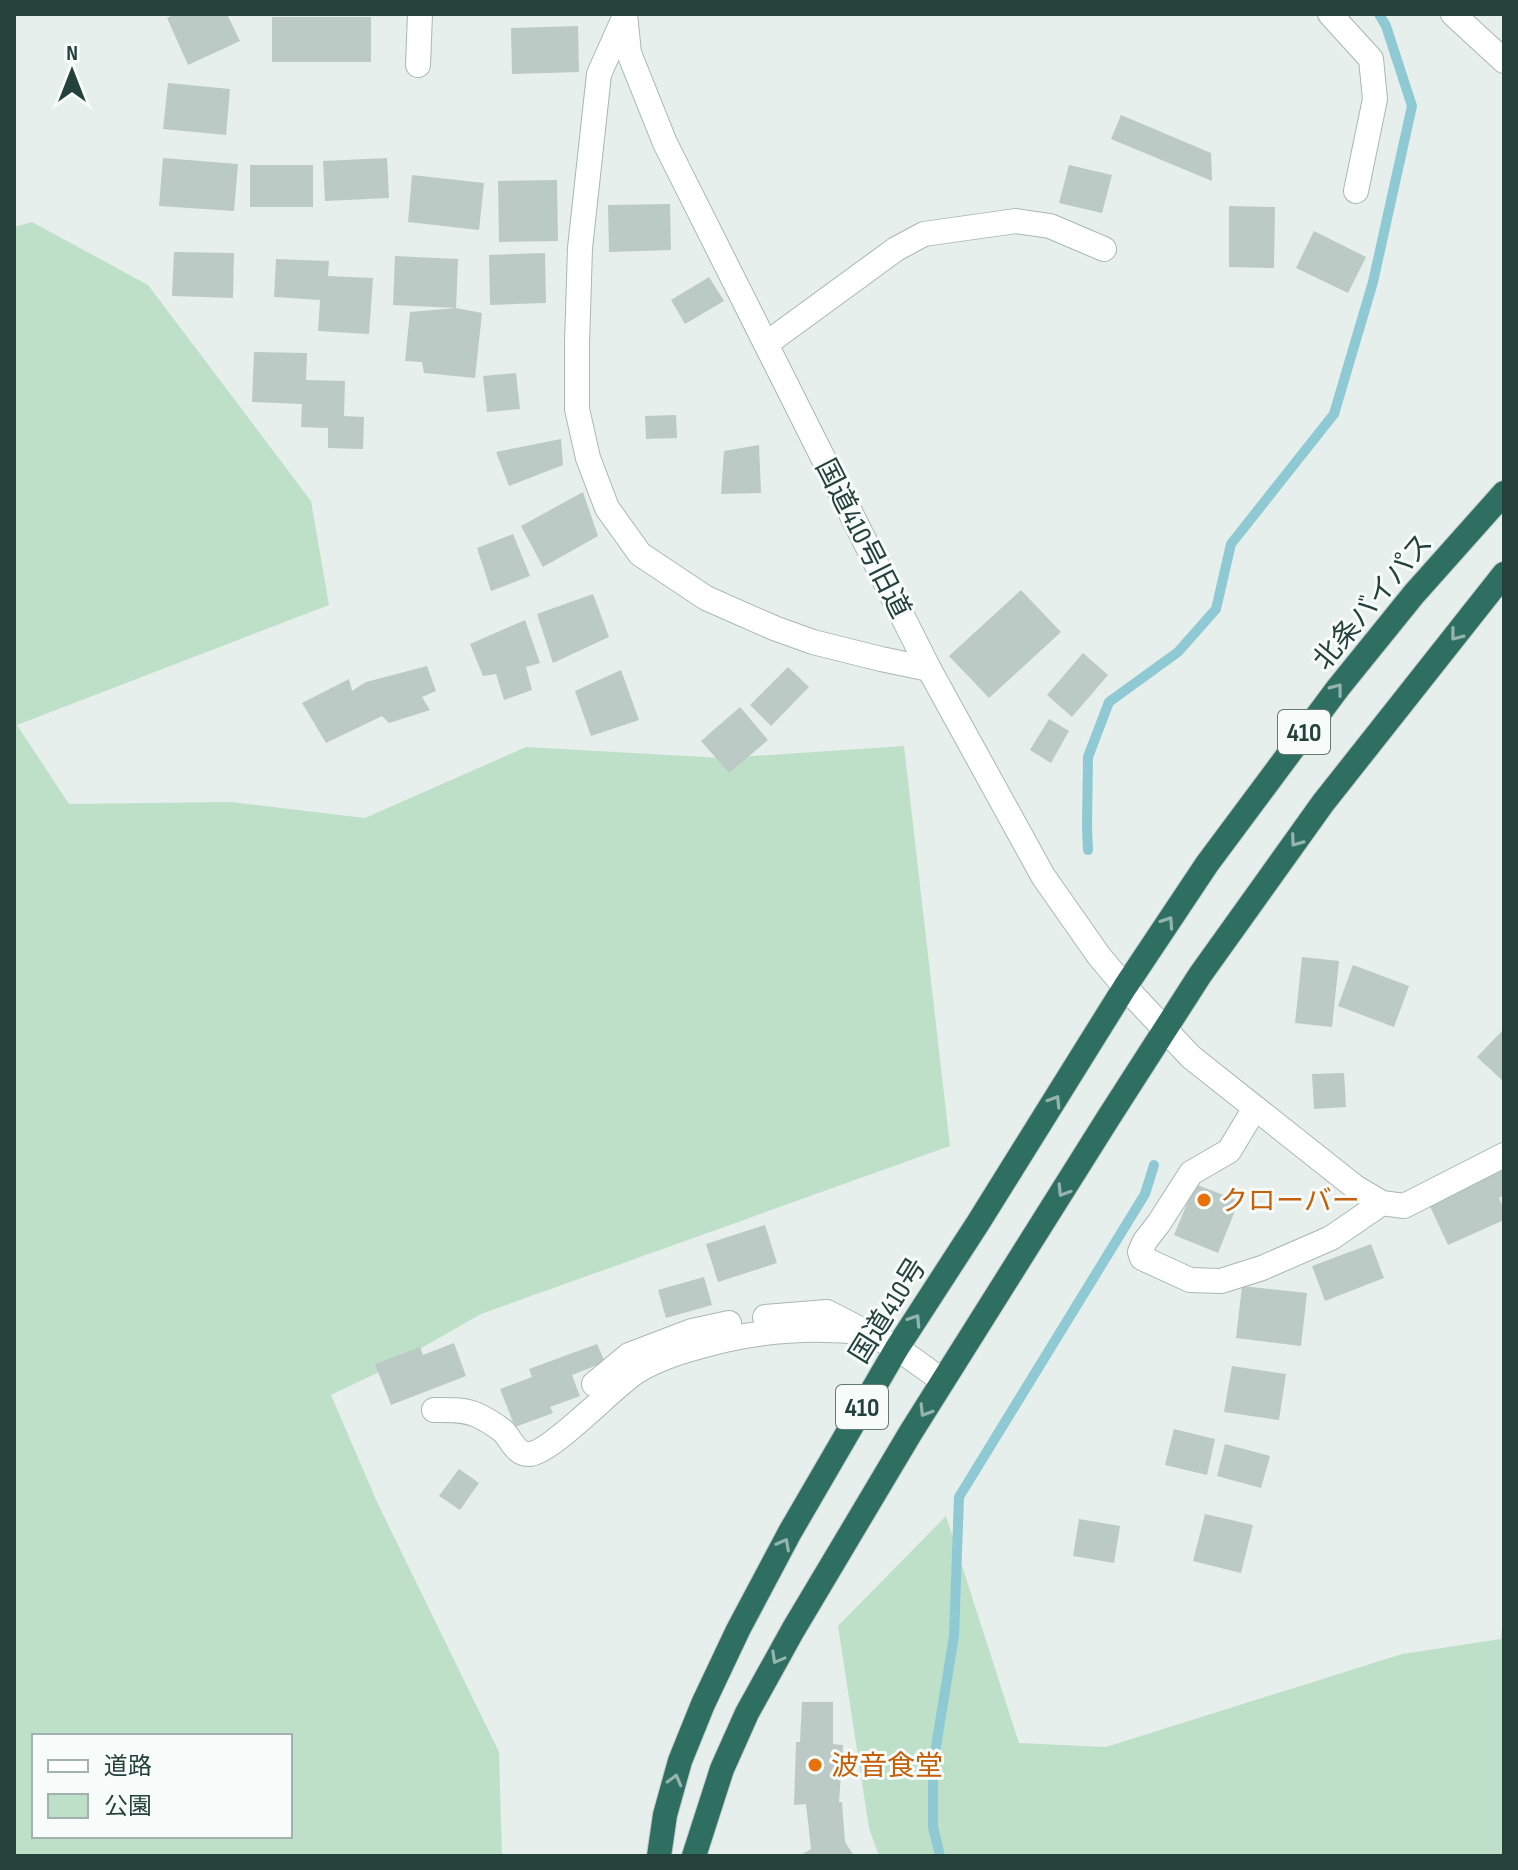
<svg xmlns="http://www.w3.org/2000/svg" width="1518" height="1870" font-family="'Sofia Sans Condensed','Noto Sans JP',sans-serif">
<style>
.green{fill:#bfe0c8;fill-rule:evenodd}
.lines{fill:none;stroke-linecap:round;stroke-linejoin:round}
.stream{stroke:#8ec9d4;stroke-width:10}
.building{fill:#bbcac4}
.minor-casing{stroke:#a8b8b2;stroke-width:26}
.highway-casing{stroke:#c2cac8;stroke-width:26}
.minor{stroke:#fff;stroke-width:24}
.highway{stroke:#2f6f62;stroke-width:24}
.oneway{stroke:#93b5ae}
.food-dot{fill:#e8710a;stroke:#f7fbf9;stroke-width:3}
.labels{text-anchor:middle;stroke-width:6;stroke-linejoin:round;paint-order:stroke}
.shield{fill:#f7fbf9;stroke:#637a73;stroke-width:2}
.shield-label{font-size:26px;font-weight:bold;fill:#24423a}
.street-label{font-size:28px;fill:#24423a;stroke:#f7fbf9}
.food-label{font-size:28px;fill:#c56008;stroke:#f7fbf9;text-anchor:start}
</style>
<rect width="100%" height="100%" fill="#e6efeb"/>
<g class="green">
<path d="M32,222L148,285L311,501L329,605L17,725L69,804L230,802L365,818L526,747L723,758L904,746L950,1146L481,1314L381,1371L331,1395L377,1502L499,1752L502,1856H14V227ZM34,1736H290V1836H34Z"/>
<polygon points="946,1516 1019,1743 1106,1747 1402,1654 1501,1639 1504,1603 1504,1856 879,1856 869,1828 838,1626"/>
</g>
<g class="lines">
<g class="stream">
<polyline points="1088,850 1087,827 1088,757 1109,702 1178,652 1216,609 1231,544 1334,414 1373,282 1412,106 1386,26 1379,14"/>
<polyline points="940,1856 933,1827 933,1765 954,1636 959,1497 1145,1194 1154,1165"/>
</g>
</g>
<g class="building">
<polygon points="175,14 227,14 240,41 188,65 167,18"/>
<rect x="272" y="17" width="99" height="45"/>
<polygon points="578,26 579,72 512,74 511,28"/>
<polygon points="168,83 230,89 226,135 163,129"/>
<polygon points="1121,115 1211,153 1212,181 1111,139"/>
<polygon points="163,158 238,164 234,211 159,206"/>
<polygon points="387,158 389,198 325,201 323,161"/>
<rect x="250" y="165" width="63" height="42"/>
<polygon points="1069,165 1112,175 1102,213 1059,203"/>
<polygon points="412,175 484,183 479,230 408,222"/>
<polygon points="557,180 558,241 499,242 498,181"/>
<polygon points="670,204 671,250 609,252 608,205"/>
<polygon points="1229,206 1275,207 1274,268 1229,267"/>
<polygon points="1314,231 1366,257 1348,293 1296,268"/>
<polygon points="174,252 234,253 233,298 172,296"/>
<polygon points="545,253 546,303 490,305 489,255"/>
<polygon points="395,256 458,259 456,308 393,305"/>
<polygon points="276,259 329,261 328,276 373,278 369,334 318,331 320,300 274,297"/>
<polygon points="709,277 724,301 685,324 671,300"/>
<polygon points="456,308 482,313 475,378 424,373 422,362 405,361 410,312"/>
<polygon points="254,352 307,353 306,380 345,381 344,416 364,417 363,449 328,448 328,428 301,427 302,404 252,402"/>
<polygon points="516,373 520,409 487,412 483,376"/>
<polygon points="676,415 677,438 646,439 645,416"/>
<polygon points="561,439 563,465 509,486 496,452"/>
<polygon points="759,445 761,493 721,494 724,451"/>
<polygon points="583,492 598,536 543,567 521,526"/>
<polygon points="513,534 530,576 491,591 477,548"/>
<polygon points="1021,590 1061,632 989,698 949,656"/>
<polygon points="593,594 609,637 553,663 537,614"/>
<polygon points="525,620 540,663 526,667 532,690 504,700 496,674 483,676 470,644"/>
<polygon points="1083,653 1108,675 1072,717 1047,695"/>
<polygon points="427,666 436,691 422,697 430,710 389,723 382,716 326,743 302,703 349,679 352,691 366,682"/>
<polygon points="788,667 809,687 771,726 750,705"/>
<polygon points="621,670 639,720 591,736 575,691"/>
<polygon points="740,707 768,740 729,773 701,741"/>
<polygon points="1049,719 1069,731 1051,763 1030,750"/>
<polygon points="1302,957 1339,961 1332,1027 1295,1023"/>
<polygon points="1353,965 1409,986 1394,1027 1338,1006"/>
<polygon points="1504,1029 1504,1082 1477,1057"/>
<polygon points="1344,1073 1346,1107 1314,1109 1312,1074"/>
<polygon points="1504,1168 1504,1195 1499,1198 1504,1209 1504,1220 1448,1245 1428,1202"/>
<polygon points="1195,1184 1239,1201 1218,1253 1174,1235"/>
<polygon points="765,1225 777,1263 718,1282 706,1244"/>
<polygon points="1371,1244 1384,1278 1325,1301 1312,1266"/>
<polygon points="704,1277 712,1305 666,1318 658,1290"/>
<polygon points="1242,1286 1307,1293 1301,1346 1236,1338"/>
<polygon points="454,1343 466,1376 391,1405 375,1364 420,1347 423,1355"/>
<polygon points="597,1344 605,1362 572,1375 580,1396 550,1407 553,1413 515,1427 500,1389 532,1377 529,1369"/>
<polygon points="1232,1366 1286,1374 1279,1420 1224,1412"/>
<polygon points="1174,1429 1215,1439 1207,1475 1165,1465"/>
<polygon points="1225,1444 1270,1456 1261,1488 1217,1476"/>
<polygon points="459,1469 479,1483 460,1510 439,1496"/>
<polygon points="1205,1514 1253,1525 1241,1573 1193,1561"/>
<polygon points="1079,1519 1120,1526 1114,1563 1073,1556"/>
<polygon points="802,1702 833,1702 833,1744 843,1745 839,1802 842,1802 845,1842 854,1856 799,1856 811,1849 806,1804 794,1805 796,1742 800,1742"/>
</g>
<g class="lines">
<defs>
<g id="minor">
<polyline points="625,14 629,53 665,143 929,669 1043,876 1099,956 1125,987 1191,1057 1355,1187 1382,1203 1404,1206 1504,1155"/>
<polyline points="1330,14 1371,59 1375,99 1356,191"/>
<polyline points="1453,14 1504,61"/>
<polyline points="624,18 599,74 580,248 577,344 577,409 588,458 607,508 640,554 706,598 774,628 813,642 881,659 929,669"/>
<polyline points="418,65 420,14"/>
<polyline points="766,344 896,249 924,234 1016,221 1050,226 1104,249"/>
<polyline points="1255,1108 1229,1151 1191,1173 1159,1223 1145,1241 1140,1252 1142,1258 1190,1280 1221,1281 1262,1268 1331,1238 1382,1203"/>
<polyline points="765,1317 827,1312 897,1348 943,1381"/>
<polyline points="594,1384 629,1355 692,1331 729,1323"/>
<path d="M434,1410C448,1410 464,1409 477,1415C486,1419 495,1425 503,1431C511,1439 516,1455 529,1454C550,1454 614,1386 636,1372C655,1360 676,1353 698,1347C753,1331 811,1326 868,1333"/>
</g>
<g id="highway">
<polyline points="659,1856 665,1815 680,1761 703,1704 738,1630 790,1532 897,1348 978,1223 1125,987 1207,864 1338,688 1414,594 1504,493"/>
<polyline points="694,1856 722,1769 747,1713 793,1630 911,1432 1107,1120 1200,975 1323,803 1504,574"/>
</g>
</defs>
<use href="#minor" class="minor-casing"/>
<use href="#highway" class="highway-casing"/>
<use href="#minor" class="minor"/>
<use href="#highway" class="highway"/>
</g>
<defs><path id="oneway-chevron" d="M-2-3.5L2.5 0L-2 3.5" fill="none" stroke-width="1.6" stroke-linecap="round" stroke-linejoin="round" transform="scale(2)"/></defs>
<g class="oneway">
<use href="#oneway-chevron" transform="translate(1456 635) rotate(128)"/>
<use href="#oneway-chevron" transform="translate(1337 689) rotate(-52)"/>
<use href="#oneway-chevron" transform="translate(1296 841) rotate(126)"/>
<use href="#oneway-chevron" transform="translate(1168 922) rotate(-56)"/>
<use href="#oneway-chevron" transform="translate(1055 1101) rotate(-58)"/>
<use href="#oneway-chevron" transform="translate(1063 1191) rotate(122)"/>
<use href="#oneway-chevron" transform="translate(915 1320) rotate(-57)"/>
<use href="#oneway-chevron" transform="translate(925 1411) rotate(122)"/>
<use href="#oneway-chevron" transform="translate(784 1544) rotate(-62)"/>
<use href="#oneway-chevron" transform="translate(777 1658) rotate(119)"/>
<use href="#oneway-chevron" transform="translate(675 1780) rotate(-75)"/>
</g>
<g class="food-dot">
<circle cx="1204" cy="1200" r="8"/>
<circle cx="815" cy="1765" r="8"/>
</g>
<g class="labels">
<g class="shield">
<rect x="1278" y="710" width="52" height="44" rx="6"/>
<rect x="836" y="1385" width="52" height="44" rx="6"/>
</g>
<g class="shield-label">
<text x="1304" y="741">410</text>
<text x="862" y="1416">410</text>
</g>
<g class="street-label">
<text transform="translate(864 538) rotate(63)" y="10">国道410号旧道</text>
<text transform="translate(1372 601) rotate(-50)" y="10">北条バイパス</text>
<text transform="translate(887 1310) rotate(-58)" y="10">国道410号</text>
</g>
<g class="food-label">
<text x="1220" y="1210">クローバー</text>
<text x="831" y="1775">波音食堂</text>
</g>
</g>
<rect width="1518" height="1870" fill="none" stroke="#24423a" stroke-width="32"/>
<rect x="32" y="1734" width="260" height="104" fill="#f7fbf9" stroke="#a3b1ad" stroke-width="2"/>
<rect x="48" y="1760" width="40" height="12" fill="#ffffff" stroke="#a3b1ad" stroke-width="2"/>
<text x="104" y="1774" font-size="24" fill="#24423a">道路</text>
<rect x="48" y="1794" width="40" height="24" fill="#bfe0c8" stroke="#a3b1ad" stroke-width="2"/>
<text x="104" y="1814" font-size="24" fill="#24423a">公園</text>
<g transform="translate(72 72)" stroke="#f7fbf9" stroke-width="6" paint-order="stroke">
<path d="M0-6L14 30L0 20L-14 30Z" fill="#24423a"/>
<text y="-12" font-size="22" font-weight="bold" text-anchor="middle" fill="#24423a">N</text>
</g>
</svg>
